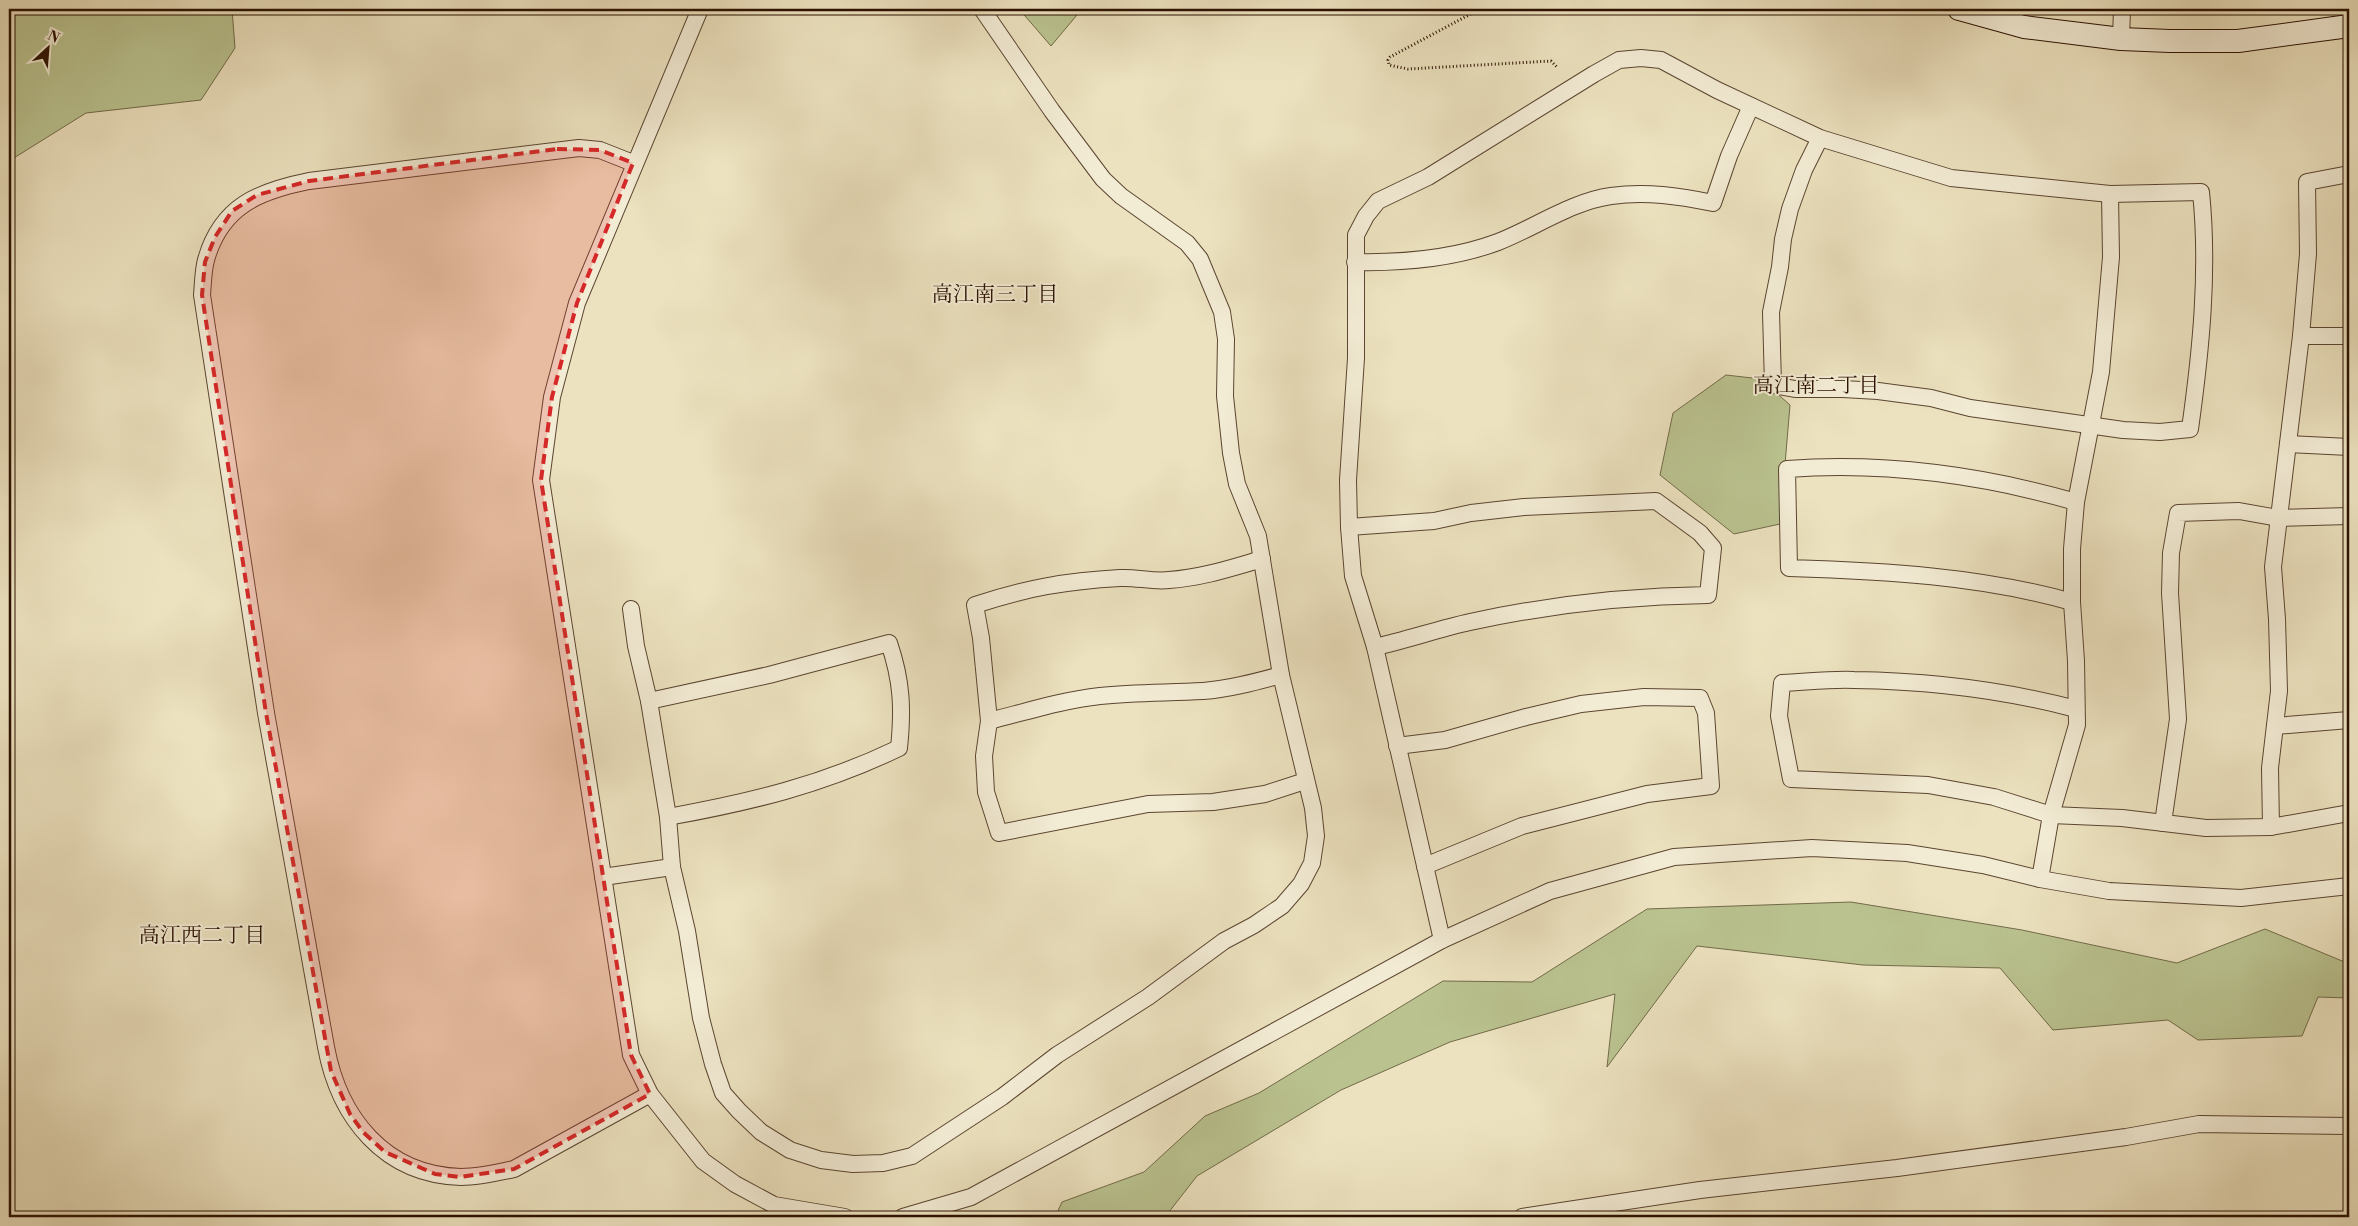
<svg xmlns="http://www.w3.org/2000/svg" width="2358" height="1226" font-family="'Libre Bodoni','Noto Serif JP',serif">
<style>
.green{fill:#bac390;stroke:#726a48}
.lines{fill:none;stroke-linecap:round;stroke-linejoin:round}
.street-casing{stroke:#5b4530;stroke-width:18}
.secondary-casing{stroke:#2b1100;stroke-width:24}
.path{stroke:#2b1100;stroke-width:3;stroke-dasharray:1 2.5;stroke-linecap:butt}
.street{stroke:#f3ecd5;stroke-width:16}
.secondary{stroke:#f3ecd5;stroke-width:22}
.marked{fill:#d62828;fill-opacity:0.2;stroke:#d62828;stroke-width:4;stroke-dasharray:10 6;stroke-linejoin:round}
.labels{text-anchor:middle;stroke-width:4;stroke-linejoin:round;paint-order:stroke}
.neighbourhood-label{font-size:21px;fill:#2b1100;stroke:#f3ecd5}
</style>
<rect width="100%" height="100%" fill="#ece2bf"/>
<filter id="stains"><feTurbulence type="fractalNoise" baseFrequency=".004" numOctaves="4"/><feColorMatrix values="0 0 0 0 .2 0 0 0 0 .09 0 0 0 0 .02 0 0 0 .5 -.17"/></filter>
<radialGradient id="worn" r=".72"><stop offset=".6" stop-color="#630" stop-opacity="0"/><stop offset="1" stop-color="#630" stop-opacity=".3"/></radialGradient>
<g class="green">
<polygon points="9,9 232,9 235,48 201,100 86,113 9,161"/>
<polygon points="1019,9 1082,9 1051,46"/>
<polygon points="1726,375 1761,379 1790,405 1780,524 1734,534 1660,475 1673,413"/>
<polygon points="1851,902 2022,930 2177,963 2265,929 2347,963 2349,962 2349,998 2318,997 2302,1036 2198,1040 2168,1020 2053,1030 2000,968 1863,965 1697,946 1607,1067 1615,994 1450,1042 1341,1090 1197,1176 1165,1217 1055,1217 1062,1202 1144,1172 1205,1116 1259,1093 1443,981 1532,982 1647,909"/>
</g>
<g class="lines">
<defs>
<g id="street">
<polyline points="700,9 577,303 552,397 541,480 631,1055 650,1094 703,1161 735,1184 774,1205 845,1217"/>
<polyline points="2121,39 2122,9"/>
<path d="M633,163L600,150L579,148L309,181C259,191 221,206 206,260C203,271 203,284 202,295L266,713L326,1047C339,1117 384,1175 461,1177C479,1177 496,1173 514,1169L650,1094"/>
<path d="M1355,262C1403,263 1453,259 1498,242C1534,228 1573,201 1611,196C1646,191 1679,196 1713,203L1729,156L1751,106"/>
<polyline points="2301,336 2349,336"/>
<polyline points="2288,444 2349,447"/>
<path d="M1349,527L1434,521L1471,513L1524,507L1656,501L1700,533L1713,548L1708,595C1628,596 1548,605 1470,622C1438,629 1407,640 1375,647"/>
<path d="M1262,559C1231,568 1201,578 1169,580C1153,582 1136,577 1120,578C1066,581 1026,588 975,605L981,638L989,721L984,756L986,792L999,833L1148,804L1213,802L1265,794L1305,781"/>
<path d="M2072,602C1980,576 1884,571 1789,568L1787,469C1884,462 1982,475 2076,502"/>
<polyline points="631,609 636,646 649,701 668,817 672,867 687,931 701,1018 713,1064 723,1093 739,1111 761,1132 790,1150 821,1160 853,1164 883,1163 912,1156 1002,1097 1057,1055 1148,997 1224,941 1254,925 1282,906 1301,884 1312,863 1316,836 1313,808 1281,675 1258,536 1237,484 1231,453 1225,396 1226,339 1222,312 1200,259 1187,243 1121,196 1103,179 1052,111 982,9"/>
<path d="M649,701L769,675L889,643C902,681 903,709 899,748C822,785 751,802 668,817"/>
<path d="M2076,709C2004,690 1929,681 1854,680C1830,679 1806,682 1782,683L1779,716L1791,779L1928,785L1994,797L2051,815L2122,818L2206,828L2271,827L2349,813"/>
<path d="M989,721C1025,712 1063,700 1100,696C1134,692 1169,693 1203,691C1229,689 1255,682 1281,675"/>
<polyline points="2275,726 2349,720"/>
<polyline points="1397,746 1445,740 1526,717 1581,704 1644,697 1700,698 1706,713 1711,786 1647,794 1522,826 1425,866"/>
<polyline points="2163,823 2178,719 2170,593 2171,553 2178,513 2239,511 2278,518 2349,516"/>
<polyline points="2271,827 2270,768 2279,691 2277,619 2273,567 2301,336 2308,254 2307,182 2349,174"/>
<polyline points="603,877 672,867"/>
<polyline points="2040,879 2051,815 2077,725 2076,661 2072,602 2072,549 2076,502 2101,372 2111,257 2110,194"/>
<path d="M1442,940L1375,647L1353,576L1349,527L1348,480L1356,358V235L1366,216L1378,201L1428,177L1594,74L1619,60L1641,58L1661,60L1717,90L1820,138L1951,178L2110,194L2201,192C2209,271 2201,350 2190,429L2160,432L2123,430L1970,408L1931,398L1878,391L1843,389H1795L1773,385L1771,312L1780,267L1783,239L1790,209L1804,170L1820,138"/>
<polyline points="903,1217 971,1197 1442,940 1550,891 1674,857 1812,848 1907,853 1983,865 2040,879 2109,891 2241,898 2349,886"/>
<polyline points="1522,1217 1700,1190 1897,1168 2126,1137 2199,1124 2349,1126"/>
</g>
<polyline id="secondary" points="1959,9 2024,27 2121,39 2170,41 2238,41 2349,26"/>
</defs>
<use href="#street" class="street-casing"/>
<use href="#secondary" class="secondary-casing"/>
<polyline class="path" points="1480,9 1390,57 1388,60 1389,65 1408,69 1551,61 1558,68"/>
<use href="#street" class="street"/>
<use href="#secondary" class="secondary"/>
</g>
<path class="marked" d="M557,149L600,150L633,163L577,303L552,397L541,480L631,1055L650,1094L514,1169L460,1177L435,1174L385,1152L363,1132L350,1114L331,1071L266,713L202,295L205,262L215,237L232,211L257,195L309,181Z"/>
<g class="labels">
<g class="neighbourhood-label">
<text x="995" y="301">高江南三丁目</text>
<text x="1816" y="392">高江南二丁目</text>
<text x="202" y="942">高江西二丁目</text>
</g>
</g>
<rect width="2358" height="1226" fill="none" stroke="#ece2bf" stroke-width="30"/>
<rect x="10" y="10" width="2338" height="1206" fill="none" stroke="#2b1100" stroke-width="2.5"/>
<rect x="15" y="15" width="2328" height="1196" fill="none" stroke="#2b1100"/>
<g transform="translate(48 48) rotate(26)" stroke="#f3ecd5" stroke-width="4" paint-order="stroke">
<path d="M0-4L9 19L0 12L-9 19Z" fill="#2b1100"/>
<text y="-8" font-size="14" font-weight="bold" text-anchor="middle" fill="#2b1100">N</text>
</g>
<rect width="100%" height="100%" filter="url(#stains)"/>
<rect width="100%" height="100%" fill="url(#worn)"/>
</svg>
